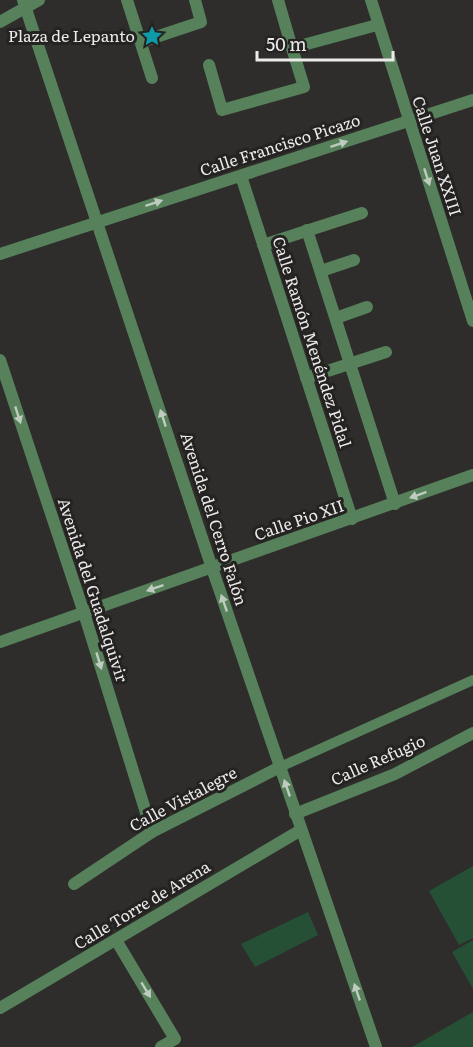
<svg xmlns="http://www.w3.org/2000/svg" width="473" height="1047" font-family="Literata,serif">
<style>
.green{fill:#255035}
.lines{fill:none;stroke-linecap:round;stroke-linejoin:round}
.service{stroke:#56815b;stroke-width:10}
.pedestrian{stroke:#56815b;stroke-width:12}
.minor{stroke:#56815b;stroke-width:12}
.tertiary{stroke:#56815b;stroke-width:12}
.oneway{fill:#bfcbbf}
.labels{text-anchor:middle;stroke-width:6;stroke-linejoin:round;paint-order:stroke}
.poi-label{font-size:16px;fill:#ecebea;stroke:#242321;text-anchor:end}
.street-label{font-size:16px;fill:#ecebea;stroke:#242321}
</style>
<rect width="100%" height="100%" fill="#2e2d2b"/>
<g class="green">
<polygon points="473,866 473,938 459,945 429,891"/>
<polygon points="308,912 318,935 255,967 241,944"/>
<polygon points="473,940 473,989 452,952"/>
<polygon points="473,1012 473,1047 412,1047"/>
</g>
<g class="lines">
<polyline class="service" points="280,767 473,680"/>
<g class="pedestrian">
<polyline points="127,0 152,78"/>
<polyline points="278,0 292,48"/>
<polyline points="141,42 201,22 195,0"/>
</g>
<g class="minor">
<polyline points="371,0 473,321"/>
<polyline points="209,65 222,110 304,87 292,48 377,25"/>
<polyline points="241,176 352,519"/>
<polyline points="307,230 395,504"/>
<polyline points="263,245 362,213"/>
<polyline points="0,254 473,100"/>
<polyline points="321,271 354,260"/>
<polyline points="336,318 367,307"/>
<polyline points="306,378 386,352"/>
<polyline points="0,642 473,475"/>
<polyline points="295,814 395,774 473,733"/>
<polyline points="74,884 152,832"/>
<polyline points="116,940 175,1039 161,1047"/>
</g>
<g class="tertiary">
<polyline points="23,0 212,568 376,1047"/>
<polyline points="0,22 39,0"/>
<polyline points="0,360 84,613 152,832 280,767"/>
<polyline points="0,1008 301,830"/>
</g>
</g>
<defs><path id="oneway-solid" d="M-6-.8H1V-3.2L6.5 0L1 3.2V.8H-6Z" transform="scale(1.5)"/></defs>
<g class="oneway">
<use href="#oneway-solid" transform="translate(339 144) rotate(-18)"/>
<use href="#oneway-solid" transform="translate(427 177) rotate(72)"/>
<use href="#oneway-solid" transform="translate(154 203) rotate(-18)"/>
<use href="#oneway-solid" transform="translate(18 415) rotate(72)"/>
<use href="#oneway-solid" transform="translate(163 418) rotate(-108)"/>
<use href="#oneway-solid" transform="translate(418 495) rotate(160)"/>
<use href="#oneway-solid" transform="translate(155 588) rotate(161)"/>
<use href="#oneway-solid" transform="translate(224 603) rotate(-109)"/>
<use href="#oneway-solid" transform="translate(99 661) rotate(73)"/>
<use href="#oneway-solid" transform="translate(287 788) rotate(-109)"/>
<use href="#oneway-solid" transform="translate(146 990) rotate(59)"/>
<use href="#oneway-solid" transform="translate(357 992) rotate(-109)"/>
</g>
<defs>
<symbol id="sight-bare" viewBox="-9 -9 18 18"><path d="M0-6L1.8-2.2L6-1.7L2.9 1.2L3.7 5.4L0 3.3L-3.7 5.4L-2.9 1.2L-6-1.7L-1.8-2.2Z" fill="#0f9aa8" stroke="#242321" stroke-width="2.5" paint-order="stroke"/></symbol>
</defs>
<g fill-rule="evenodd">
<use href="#sight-bare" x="137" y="21" width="30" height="30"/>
</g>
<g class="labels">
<g class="poi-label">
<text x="135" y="42">Plaza de Lepanto</text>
</g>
<g class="street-label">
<text transform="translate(280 145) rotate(-18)" y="6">Calle Francisco Picazo</text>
<text transform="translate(437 156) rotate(72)" y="6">Calle Juan XXIII</text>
<text transform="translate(312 342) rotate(72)" y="6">Calle Ramón Menéndez Pidal</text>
<text transform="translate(214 519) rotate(72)" y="6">Avenida del Cerro Falón</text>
<text transform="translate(299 520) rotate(-19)" y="6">Calle Pio XII</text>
<text transform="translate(93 590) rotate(72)" y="6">Avenida del Guadalquivir</text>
<text transform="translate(378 760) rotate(-24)" y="6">Calle Refugio</text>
<text transform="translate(183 799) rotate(-28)" y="6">Calle Vistalegre</text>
<text transform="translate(142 905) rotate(-31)" y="6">Calle Torre de Arena</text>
</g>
</g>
<path d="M257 51v9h136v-9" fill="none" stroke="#ecebea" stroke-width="3"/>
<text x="266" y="51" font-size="18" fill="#ecebea" stroke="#242321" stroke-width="4.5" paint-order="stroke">50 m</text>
</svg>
